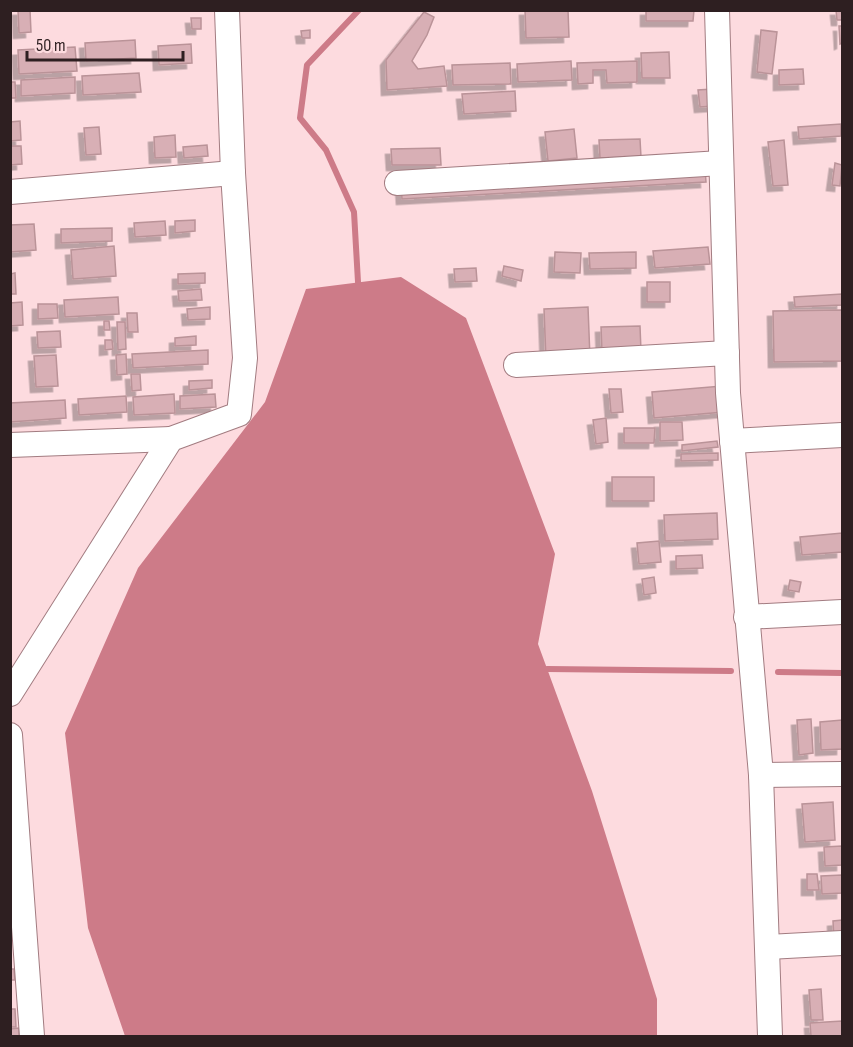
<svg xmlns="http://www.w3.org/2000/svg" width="853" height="1047" font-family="'Sofia Sans Condensed',sans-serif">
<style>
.water{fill:#cd7b88}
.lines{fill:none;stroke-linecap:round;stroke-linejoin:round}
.stream{stroke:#cd7b88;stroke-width:6}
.building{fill:#d8afb5;stroke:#ba9398;stroke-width:1.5;filter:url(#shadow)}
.minor-casing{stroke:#a27c81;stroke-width:26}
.minor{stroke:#fff;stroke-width:24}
</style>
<defs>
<filter id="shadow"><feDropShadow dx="-5.5" dy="5.5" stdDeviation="0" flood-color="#0004"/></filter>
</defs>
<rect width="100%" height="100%" fill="#fddbdf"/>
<polygon class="water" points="401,277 466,318 555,554 538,644 592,791 657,999 657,1036 125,1036 88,928 65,733 138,568 265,402 306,289"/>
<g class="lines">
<g class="stream">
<polyline points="358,282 354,212 326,150 300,118 307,65 359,10"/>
<polyline points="547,669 731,671"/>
<polyline points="778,672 842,673"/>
</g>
</g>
<g class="building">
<polygon points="18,10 30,10 31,32 19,33"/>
<polygon points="525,10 568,10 569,37 526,38"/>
<polygon points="646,10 694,10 693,21 646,21"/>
<polygon points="836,10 842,10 842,20 837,20"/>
<polygon points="424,12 434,17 427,35 412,61 418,69 444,66 447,86 387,90 386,60"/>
<polygon points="191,18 201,18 201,29 192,29"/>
<polygon points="839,26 842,26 842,43 840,44"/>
<polygon points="310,30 310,38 302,38 301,31"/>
<polygon points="761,30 777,32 772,74 757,72"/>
<polygon points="135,40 136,58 86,61 85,43"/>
<polygon points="191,44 192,63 159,65 158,46"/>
<polygon points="75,47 77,71 19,74 18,50"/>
<polygon points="669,52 670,78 642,78 641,53"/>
<polygon points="571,61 572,80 518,82 517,64"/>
<polygon points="637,61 637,82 607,83 606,70 593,70 593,83 578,84 577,63"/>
<polygon points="510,63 511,84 453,85 452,65"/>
<polygon points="803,69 804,84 779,85 779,70"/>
<polygon points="139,73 141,92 83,95 82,76"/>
<polygon points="75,77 75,93 21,96 21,80"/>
<polygon points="10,82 15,82 16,98 10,98"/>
<polygon points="712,89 713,106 700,107 698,90"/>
<polygon points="515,91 516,111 464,114 462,94"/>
<polygon points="20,121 21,140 10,141 10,122"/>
<polygon points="841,124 841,136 799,139 798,127"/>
<polygon points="99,127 101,154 86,155 84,128"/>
<polygon points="574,129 577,158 548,161 545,132"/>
<polygon points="175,135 176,157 155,158 154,137"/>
<polygon points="640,139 641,157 600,158 599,140"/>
<polygon points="784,140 788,185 773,186 768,142"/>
<polygon points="207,145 208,156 184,158 183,147"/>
<polygon points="10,146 21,146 22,164 10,165"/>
<polygon points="440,148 441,165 392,165 391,149"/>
<polygon points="704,155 706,182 402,199 400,172"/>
<polygon points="835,163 842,165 840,186 832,185"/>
<polygon points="195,220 195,231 175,233 175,221"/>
<polygon points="165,221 166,235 135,237 134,223"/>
<polygon points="34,224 36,250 10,252 10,225"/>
<polygon points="112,228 112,241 61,243 61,229"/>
<polygon points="114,246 116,276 73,279 71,250"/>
<polygon points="708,247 710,264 655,268 653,251"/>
<polygon points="555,252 581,253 580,273 554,272"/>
<polygon points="636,252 636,268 590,269 589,253"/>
<polygon points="504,266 523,270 521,281 502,276"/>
<polygon points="476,268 477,281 455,282 454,269"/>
<polygon points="15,273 16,294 10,294 10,274"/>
<polygon points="205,273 205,283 178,284 178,274"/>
<rect x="647" y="282" width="23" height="20"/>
<polygon points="201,289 202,300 179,301 178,291"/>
<polygon points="842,294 842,305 795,307 794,297"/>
<polygon points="118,297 119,314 65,317 64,300"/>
<polygon points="22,302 23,325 10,326 10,303"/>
<polygon points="38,304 57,304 58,318 38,319"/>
<polygon points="210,307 210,319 188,320 187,309"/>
<polygon points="588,307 590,358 546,360 544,309"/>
<polygon points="842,310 842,361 774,362 773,311"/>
<polygon points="127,313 137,313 138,332 128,332"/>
<polygon points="104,321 109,321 110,330 104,330"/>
<polygon points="117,322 125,322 126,349 118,350"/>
<polygon points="640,326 641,351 602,352 601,327"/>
<polygon points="60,331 61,347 38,348 37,332"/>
<polygon points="196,336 196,345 175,346 175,338"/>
<polygon points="105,340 112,340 113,349 105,350"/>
<polygon points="208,350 208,364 133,368 132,354"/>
<polygon points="126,354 127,374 117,375 116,355"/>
<polygon points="56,355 58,386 36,387 34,356"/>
<polygon points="131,374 140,374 141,390 132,391"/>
<polygon points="212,380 212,388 189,390 189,381"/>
<polygon points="722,386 724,412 654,418 652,392"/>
<polygon points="609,389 621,389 623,412 611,413"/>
<polygon points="174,394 175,413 134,415 133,397"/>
<polygon points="215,394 216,407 180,409 180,396"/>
<polygon points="126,396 127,412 79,415 78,399"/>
<polygon points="65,400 66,418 10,422 10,403"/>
<polygon points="606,418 608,442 596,444 593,420"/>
<polygon points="660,422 682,422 683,440 660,441"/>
<polygon points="624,428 655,428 654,443 624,443"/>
<polygon points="717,441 718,447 682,451 682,445"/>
<polygon points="718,453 718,460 681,461 681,454"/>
<rect x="612" y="477" width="42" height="24"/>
<polygon points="717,513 718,539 665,541 664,515"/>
<polygon points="842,533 842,552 802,555 800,537"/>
<polygon points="659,541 661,562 639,564 637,543"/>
<polygon points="702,555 703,568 676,569 676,556"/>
<polygon points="654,577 656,593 644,595 642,579"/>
<polygon points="790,580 801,582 799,592 788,590"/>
<polygon points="811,719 813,753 799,755 797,720"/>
<polygon points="842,720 842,749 821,750 820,722"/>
<polygon points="833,802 835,840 805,842 802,804"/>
<polygon points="842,846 842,865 825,866 824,847"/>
<polygon points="807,874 817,874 819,890 807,890"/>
<polygon points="842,875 842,893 822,894 821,876"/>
<polygon points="842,920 842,940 834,941 833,921"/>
<polygon points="10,969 14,969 15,980 10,980"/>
<polygon points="821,989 823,1020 811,1020 809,990"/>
<polygon points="10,1009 15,1009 16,1027 10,1027"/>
<polygon points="842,1021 842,1036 811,1036 810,1023"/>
<polygon points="19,1028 19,1036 10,1036 10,1029"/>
</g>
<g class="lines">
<defs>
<g id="minor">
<polyline points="717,10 728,393 761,775 770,1036"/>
<polyline points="397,183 721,163"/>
<polyline points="10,192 233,173"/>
<polyline points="516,365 727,353"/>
<polyline points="732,441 842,435"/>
<polyline points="10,445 171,439"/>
<polyline points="746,617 842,612"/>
<polyline points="10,694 171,439 239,414 245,358 233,173 227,10"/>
<polyline points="10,735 32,1036"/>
<polyline points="761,775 842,774"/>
<polyline points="768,947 842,943"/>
</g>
</defs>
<use href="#minor" class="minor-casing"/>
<use href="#minor" class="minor"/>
</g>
<rect width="853" height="1047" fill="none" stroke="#2e1f21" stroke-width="24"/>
<path d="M27 51v9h156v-9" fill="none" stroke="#2e1f21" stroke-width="3"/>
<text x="36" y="51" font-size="18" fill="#2e1f21" stroke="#fddbdf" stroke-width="4.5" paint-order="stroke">50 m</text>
</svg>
